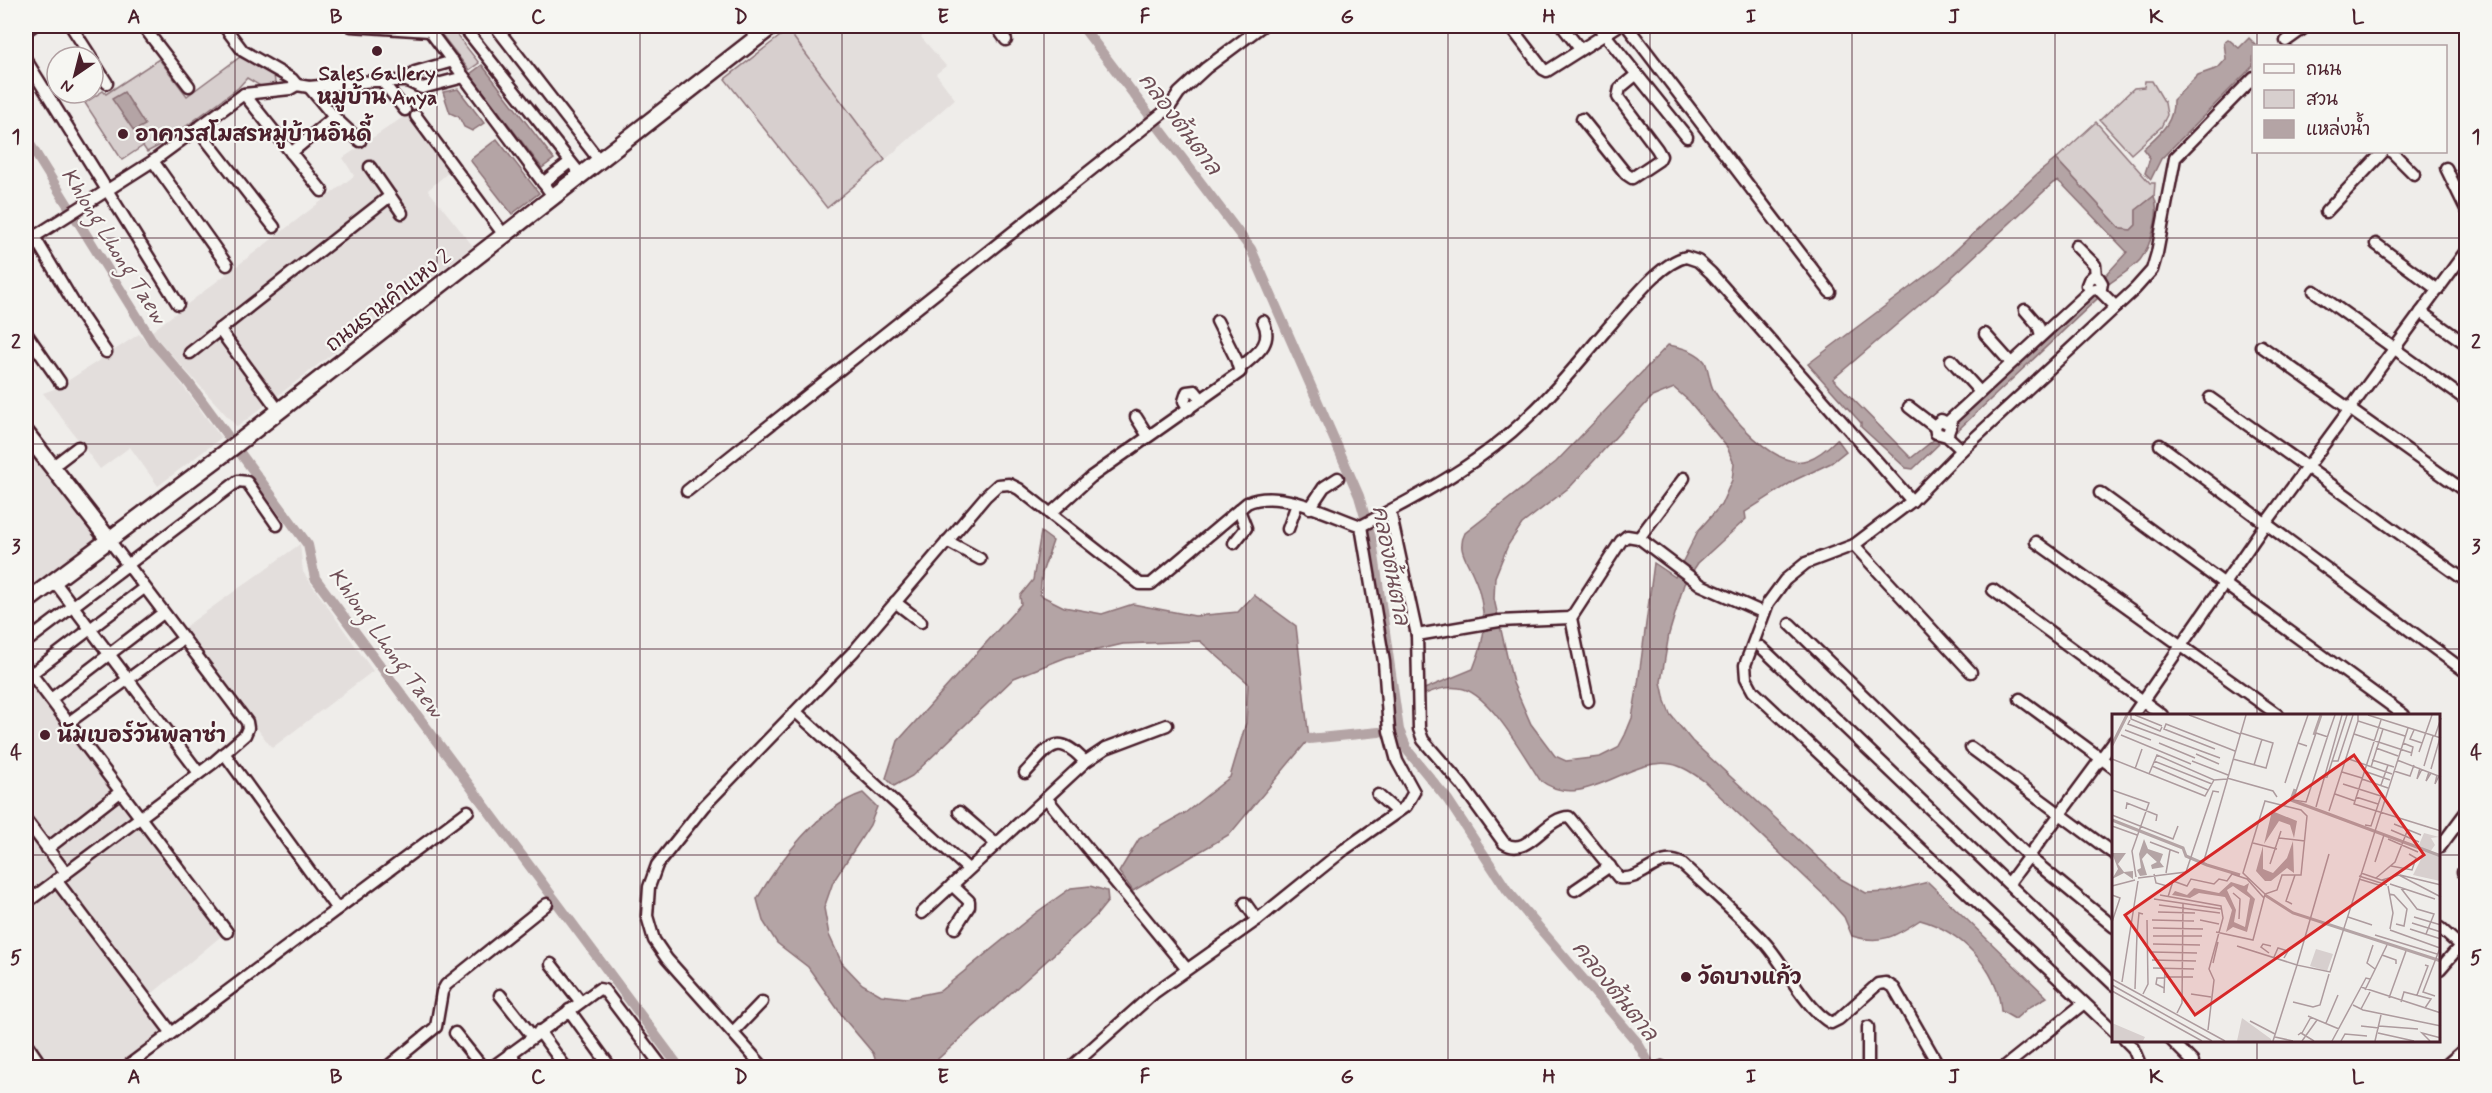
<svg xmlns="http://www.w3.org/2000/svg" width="2492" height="1093" font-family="Mynerve,'Playpen Sans Thai',sans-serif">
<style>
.built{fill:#e3dedc}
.green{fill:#d7cfce;stroke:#90777c;stroke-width:1.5}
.water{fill:#b4a4a5;stroke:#8a6f74;stroke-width:1.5;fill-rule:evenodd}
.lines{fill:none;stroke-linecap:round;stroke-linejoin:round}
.canal{stroke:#b4a4a5;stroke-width:10}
.street-casing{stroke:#4a1f2b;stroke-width:15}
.secondary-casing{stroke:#4a1f2b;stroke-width:20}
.street{stroke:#f6f6f2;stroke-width:10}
.secondary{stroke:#f6f6f2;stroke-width:15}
.grid{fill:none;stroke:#4a1f2b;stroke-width:1.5;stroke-opacity:0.55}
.poi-dot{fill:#4a1f2b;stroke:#f6f6f2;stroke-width:2}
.labels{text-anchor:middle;stroke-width:4.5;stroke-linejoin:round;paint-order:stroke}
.poi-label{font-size:21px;font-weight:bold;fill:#4a1f2b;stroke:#f6f6f2;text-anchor:start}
.street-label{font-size:21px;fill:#4a1f2b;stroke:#f6f6f2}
.water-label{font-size:22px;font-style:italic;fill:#6f4e56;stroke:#f6f6f2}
.inset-river{fill:none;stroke:#b4a4a5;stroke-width:3}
.inset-road{fill:none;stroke:#ad9b9e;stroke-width:1.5}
.view{fill:#d62828;fill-opacity:0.15;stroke:#d62828;stroke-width:3}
.inset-edge{fill:none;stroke:#4a1f2b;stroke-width:3}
.neatline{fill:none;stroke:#4a1f2b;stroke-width:2}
.grid-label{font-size:20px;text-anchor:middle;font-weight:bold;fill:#4a1f2b}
</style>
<rect width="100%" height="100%" fill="#efedea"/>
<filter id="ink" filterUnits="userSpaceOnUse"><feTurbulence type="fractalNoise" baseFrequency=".0167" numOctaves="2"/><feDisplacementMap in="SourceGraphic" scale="12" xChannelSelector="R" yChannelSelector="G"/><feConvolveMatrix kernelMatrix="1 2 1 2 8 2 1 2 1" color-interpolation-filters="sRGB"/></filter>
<g filter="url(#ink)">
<g class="built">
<polygon points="794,26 932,26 921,37 946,66 936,74 955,99 885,160 788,30"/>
<polygon points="418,107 458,164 428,190 473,246 237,427 151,332 354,176 343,158"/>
<polygon points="139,334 164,360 221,438 158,486 130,447 100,469 43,393 57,388"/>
<polygon points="26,446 93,530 94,542 26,593"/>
<polygon points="300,544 303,572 373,671 272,748 182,629"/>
<polygon points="26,659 232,927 142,1002 165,1032 117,1067 26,1067"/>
</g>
<g class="green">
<polygon points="435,26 450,26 479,63 469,70"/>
<polygon points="788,30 885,160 827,208 725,79"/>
<polygon points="240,57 274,74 275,83 262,87 247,78 238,88 162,144 147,152 143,146 122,160 85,103 103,91 106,94 159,59 187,96"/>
<polygon points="2145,81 2152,81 2165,103 2167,115 2161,127 2131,154 2100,120 2134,88 2144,87"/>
<polygon points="2096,122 2150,183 2155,183 2154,196 2136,210 2136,225 2131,230 2121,229 2056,159"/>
</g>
<g class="water">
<path d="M2249,38L2257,46H2254L2253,66L2161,159L2151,179L2145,173L2150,158L2143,149C2159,134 2174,124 2173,100L2198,75L2218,68L2226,59L2224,42L2228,39L2239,48Z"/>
<polygon points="482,65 554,159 542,168 470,74"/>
<polygon points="458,89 484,123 472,131 464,127 459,117 450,113 443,92"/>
<polygon points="124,92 145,125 134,131 112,99"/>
<polygon points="497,139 539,193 512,214 470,160"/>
<path d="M2056,159L2121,229L2131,230L2136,225V210L2154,196C2161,212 2151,246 2140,260C2131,270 2116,278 2106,286V275L2127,252L2064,186L2058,181L2053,183L1952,277L1833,379L1911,458L1935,439L1939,444L1913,469L1906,468L1861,427V423L1808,364L1941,264L2037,174Z"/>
<polygon points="2092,294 2098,298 1957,431 1953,430 1955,419"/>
<path d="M1668,345C1681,347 1697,351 1705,362C1709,370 1709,381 1713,389C1727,413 1776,471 1807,460C1819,456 1829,447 1837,439L1846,451L1831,463L1795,480L1745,512L1746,519L1698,563L1684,584L1669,634L1661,682L1665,701L1670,714L1692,741L1841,879L1866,893L1888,892L1928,882L2047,997L2028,1008L2015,1019L2001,1011C1998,968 1960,931 1920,920C1896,936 1882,945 1852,936L1844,917L1825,896L1704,781C1694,774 1683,766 1671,764C1628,756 1583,814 1540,780C1523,755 1489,691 1459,688C1446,686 1435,690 1423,695L1422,690L1473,669C1479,653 1484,641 1484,623C1483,610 1480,589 1474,577C1468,561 1456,550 1465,533L1556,462ZM1674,388L1689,401L1727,447L1734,464L1732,480L1721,505L1698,531L1675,577L1654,563L1638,684L1632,718L1625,735L1618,748L1600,757L1566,761L1555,756L1531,724L1513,683L1494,599L1495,577L1508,545L1522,524L1571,486L1652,397Z"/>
<polygon points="1041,532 1053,541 1042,573 1040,595 1064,607 1102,614 1133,604 1195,616 1238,612 1254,595 1296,626 1309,739 1230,834 1133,891 1119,872 1139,839 1185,813 1230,777 1246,723 1248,683 1200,641 1123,644 1067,657 1014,678 912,776 894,786 886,778 898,741 1021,604 1020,596 1033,580"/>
<path d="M863,793L877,807L870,825L833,882L824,908L829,935L842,963L862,984L881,995L906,998L940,991L1037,912L1071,888L1090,886L1107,891L1108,901L1095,917L929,1067H878L873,1053L846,1021L808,967L777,943L763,921L757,899C780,860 818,808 863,793Z"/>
</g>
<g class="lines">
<g class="canal">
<polyline points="1082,26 1251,249 1359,496 1372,541 1399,730 1408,751 1448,800 1507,890 1637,1042 1652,1068"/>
<polyline points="26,138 153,342 188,382 308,545 315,578 680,1068"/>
<polyline points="1309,739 1379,732"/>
</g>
<defs>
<g id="street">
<polyline points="71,26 91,57"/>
<polyline points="143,26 189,86"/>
<polyline points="224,26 243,51 292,79 297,85"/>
<polyline points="351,26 430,31"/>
<polyline points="426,26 553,196"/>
<polyline points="463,26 581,175"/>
<polyline points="495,26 599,160"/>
<polyline points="996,26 1006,40"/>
<polyline points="1510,26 1543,69 1547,71 1618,26"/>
<polyline points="1562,26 1580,49"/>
<polyline points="1598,26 1687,137"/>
<polyline points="1627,26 1830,292"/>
<polyline points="26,31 33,26"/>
<polyline points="2286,41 2307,26"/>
<polyline points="26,60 178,304"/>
<polyline points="93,61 107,83"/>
<polyline points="382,81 405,110"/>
<polyline points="407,81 415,72 453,61"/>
<polyline points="309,87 334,117 360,141"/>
<polyline points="244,94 322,191"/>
<polyline points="416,116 504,235"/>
<polyline points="1582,119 1626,174 1632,178 1659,160 1661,156 1657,149 1618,97 1620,88 1637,74"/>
<polyline points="197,128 274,227"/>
<polyline points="2392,152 2414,174"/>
<polyline points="291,153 334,117"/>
<polyline points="153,161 227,265"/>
<polyline points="370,167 402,213"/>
<polyline points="2446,168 2466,209"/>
<polyline points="543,183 570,162"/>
<polyline points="2326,212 2383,152"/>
<polyline points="26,223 81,315 106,352"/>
<polyline points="26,242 153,161 244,94 290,89 297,85 309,87 374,81 407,81 422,88 464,77"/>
<polyline points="2376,244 2438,290"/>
<polyline points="2076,246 2095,265 2096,276"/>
<polyline points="2099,290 2116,307"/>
<polyline points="2314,291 2466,400"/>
<polyline points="2025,310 2038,325 2041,335"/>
<polyline points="2421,312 2466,344"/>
<polyline points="219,329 279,411"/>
<polyline points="26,333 60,382"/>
<polyline points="1985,334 2011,363"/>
<polyline points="2261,346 2466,492"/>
<polyline points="190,353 390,196"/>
<polyline points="1951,360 1980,392"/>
<path d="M1240,368C1256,354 1274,344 1263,321"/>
<polyline points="2210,398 2466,581"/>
<polyline points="1909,407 1935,427"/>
<polyline points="1189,409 1184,401 1187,392 1195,391 1202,400"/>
<polyline points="1136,417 1148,436"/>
<polyline points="1948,422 2091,290 2101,288 2102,283 2099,278 2093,276 2089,280 2087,285 2091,290"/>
<polyline points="1947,436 1951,425 1941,420 1935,425 1936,433 1947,436 1962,450"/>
<polyline points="2160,445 2466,672"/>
<polyline points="52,467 78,447"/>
<polyline points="687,491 1169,108 1179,93 1206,68 1262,26"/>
<polyline points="2100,493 2404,715"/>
<polyline points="1310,508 1324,487 1338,478"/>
<path d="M1390,511L1417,635L1419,729L1423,740L1462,785L1504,843C1528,859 1545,817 1569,817L1619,878C1644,882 1657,851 1682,864C1710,890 1740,915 1766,944C1786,967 1805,1008 1831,1023L1839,1019L1878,984L1886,983L1894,988L1940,1068"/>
<polyline points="1050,514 1091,477 1240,372 1236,359 1217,321"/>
<polyline points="1288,529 1297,504"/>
<polyline points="1639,538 1701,585 1764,613"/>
<polyline points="947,541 980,559"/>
<polyline points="2036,542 2278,715"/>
<polyline points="1234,543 1246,528 1239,510"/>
<polyline points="1854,545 1971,672"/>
<polyline points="54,581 199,773"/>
<polyline points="1993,590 2162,715"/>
<polyline points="895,602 921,622"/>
<polyline points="1790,624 2029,857 2114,927"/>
<polyline points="1417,635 1499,621 1571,618"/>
<polyline points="26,642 238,481 247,482 277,525"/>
<polyline points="1761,647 2114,985"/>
<polyline points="26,667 227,932"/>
<polyline points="31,674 144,588"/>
<polyline points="51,699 163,613"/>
<polyline points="2020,699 2114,768"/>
<polyline points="1588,701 1571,618 1621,541 1627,536 1639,538 1684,478"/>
<polyline points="796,712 968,869"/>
<polyline points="2133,715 2266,523 2466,251"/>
<polyline points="68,723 183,639"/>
<polyline points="1971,748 2114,854"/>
<polyline points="224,753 337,909"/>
<path d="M1025,773C1049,748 1056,730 1085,762"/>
<polyline points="1378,795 1397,812"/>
<polyline points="1047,799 1186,968"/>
<polyline points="959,812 996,844"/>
<polyline points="26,820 66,873"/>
<polyline points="2440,847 2466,812"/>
<polyline points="47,849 120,792"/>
<polyline points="2463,872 2466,875"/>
<polyline points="56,880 171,1032"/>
<polyline points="2009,883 2114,741"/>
<polyline points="952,885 969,901 969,906 955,928"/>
<polyline points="1575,890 1610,866"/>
<polyline points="26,903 213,763 245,735 248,728 247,722 109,540"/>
<polyline points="1245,903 1257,920"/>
<polyline points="922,913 1085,762 1106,748 1167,725"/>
<polyline points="2440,928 2460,946"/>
<polyline points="551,964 580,1001"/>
<polyline points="2440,969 2466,939"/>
<polyline points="500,995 533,1037"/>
<polyline points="569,1010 611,1068"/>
<polyline points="539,1031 566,1068"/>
<polyline points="2114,1031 1753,691 1746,678 1745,665 1768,603 1785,580 1806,563 1854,545 1912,501 1962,450 2135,289 2152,270 2157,253 2175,158 2254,77"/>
<polyline points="733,1032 762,1002"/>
<polyline points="455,1033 483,1068"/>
<polyline points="2125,1040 2133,1048 2139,1062"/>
<polyline points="2171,1040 2193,1062"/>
<polyline points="26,1043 43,1068"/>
<polyline points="510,1053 521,1068"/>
<polyline points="403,1062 408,1068"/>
<polyline points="125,1068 468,811"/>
<polyline points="319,1068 330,1068"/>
<polyline points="386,1068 436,1027 442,992 446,985 547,904"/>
<polyline points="491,1068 599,989 604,990 663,1068"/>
<path d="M764,1068L667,959L654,940L647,916L649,887L657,865L704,806L854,651L986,496L998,485L1009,484L1019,489L1140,584H1151L1247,503C1279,488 1329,515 1361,526C1422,494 1482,463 1531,414C1561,386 1586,353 1613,322C1631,302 1660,263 1686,257L1698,261L1711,273L1912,501"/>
<polyline points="1070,1068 1154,993 1257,920 1345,849 1406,806 1414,792 1397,761 1389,731 1384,662 1361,526"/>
<polyline points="1660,1068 1662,1067"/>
<polyline points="1868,1068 1868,1027"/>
<polyline points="2003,1068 2084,1003"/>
<polyline points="2443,1068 2466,1048"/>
</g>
<g id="secondary">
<polyline points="26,433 109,540"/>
<polyline points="26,602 229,450 772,26"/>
</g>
</defs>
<use href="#street" class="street-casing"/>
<use href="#secondary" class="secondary-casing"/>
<use href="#street" class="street"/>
<use href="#secondary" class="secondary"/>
</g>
</g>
<path class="grid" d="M235,26V1068M437,26V1068M640,26V1068M842,26V1068M1044,26V1068M1246,26V1068M1448,26V1068M1650,26V1068M1852,26V1068M2055,26V1068M2257,26V46M2257,152V715M26,238H2466M26,444H2466M26,649H2466M26,855H2114M2440,855H2466M2257,1040V1068"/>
<g class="poi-dot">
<circle cx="377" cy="51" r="6"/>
<circle cx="123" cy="134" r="6"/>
<circle cx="45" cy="735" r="6"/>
<circle cx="1686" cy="977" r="6"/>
</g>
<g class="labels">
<g class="poi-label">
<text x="377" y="80" text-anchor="middle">Sales Gallery<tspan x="377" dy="24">หมู่บ้าน Anya</tspan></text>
<text x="135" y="141">อาคารสโมสรหมู่บ้านอินดี้</text>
<text x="57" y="742">นัมเบอร์วันพลาซ่า</text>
<text x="1698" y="984">วัดบางแก้ว</text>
</g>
<g class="street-label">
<text transform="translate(388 300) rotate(-38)" y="7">ถนนรามคำแหง 2</text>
</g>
<g class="water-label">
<text transform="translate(1181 123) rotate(53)" y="8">คลองต้นตาล</text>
<text transform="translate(115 245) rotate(58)" y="8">Khlong Lhong Taew</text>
<text transform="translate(1392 565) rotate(79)" y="8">คลองต้นตาล</text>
<text transform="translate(387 642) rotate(54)" y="8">Khlong Lhong Taew</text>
<text transform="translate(1616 990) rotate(51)" y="8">คลองต้นตาล</text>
</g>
</g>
<g transform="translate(2112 714)">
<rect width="328" height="328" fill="#efedea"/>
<path d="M312,119L327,123L319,124L323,131L318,138L328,143V167L301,161L313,137L306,133ZM204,235L221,240L215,257L198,252ZM130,304L159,325V327H125ZM0,309L33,323L31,327H0Z" fill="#d7cfce"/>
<path d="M160,97L185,107L182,124L178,111L167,107L152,130ZM32,125L36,135L51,140L48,148L52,153L40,155L39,151L45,148L35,139L30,145L35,161L28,162L25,156L29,154L27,140ZM181,127L182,159L175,154L159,167H153L144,157L151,132V155L161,159L175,144ZM0,139H14L6,150L12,158L21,157V165L12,159L0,165L6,155ZM119,168L132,172L137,169L135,177L143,185L135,218L121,213L114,218L120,196L113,183L87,179L78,184L60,181L63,177L75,181L82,174L107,179ZM121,172L138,184L133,213L122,208L124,196L115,176Z" fill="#b4a4a5" fill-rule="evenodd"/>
<path class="inset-river" d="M202,21L209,1M0,31L15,1M183,75L179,86L329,142M0,106L71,134L74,142L95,151L128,161M153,181L181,199L329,247"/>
<path class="inset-road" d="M19,1V5L48,17L50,13M23,1L50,12M77,1L128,20M246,1V7L293,22M256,1L329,24M18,6L16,10L108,44M269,6L242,90L329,117M13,16L39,26M302,16L298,25L310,29M242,20L300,39M9,21L79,50M323,22L329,4M216,23L204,19L181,86L194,88L203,61L217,18L223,1M47,29L83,44M291,29L301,33L299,42M195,32L186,29L196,1M264,34L286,42M103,35L52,15L54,10L123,37M307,38L320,1M84,40L107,50M234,44L280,60M0,45L93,82L102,66M121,45L154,54L161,29L129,19M260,46L282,53M285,46L329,63M42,47L100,70M80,47L116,61M220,47H226L241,1M142,51L150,25M40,52L96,76M312,52L321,22M259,53L271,15M308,54L305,65L310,55M23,55L30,35M319,55L328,24M252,57L278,66M282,57L298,62L302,51M230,58L250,64M317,58L314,67L319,59M37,60L45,41L102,66L115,65M325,61L323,70L327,62M115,64L161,77L165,83M209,64L215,63L235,1M250,65L276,74M173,69L186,29M231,70L272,83M269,71L276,51M0,76L37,89L20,137L24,163M223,80L243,87M244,83L266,90M204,93L230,1M14,95L15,89L45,101L44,107M217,97L246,7M0,101L61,125L66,112M282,110L309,121M253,111L259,112L269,82M0,112L25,121M279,116L307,128M167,124L193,127M276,125L306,138M38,128L67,139M141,129L165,135M263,148L272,121M91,150L134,1M158,150L169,117M279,152L300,156L304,144L297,140M54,159L58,136M249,159L275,168M42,160L44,169L55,172M288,161L329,171M247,162L275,171M26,164L74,158L101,77L107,78M264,164L283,148L296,115M247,165L270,172M270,166L287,161L329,183M278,170L323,185M0,172L23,166M276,172L281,199L278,215M288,173L305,195L322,200L314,220M121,179L128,185L127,205M277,180L282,181L295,195L292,212L284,210M0,181L8,184L0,208M48,181L109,192L111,204L97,255L102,266L96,316M56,183L61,167L75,172L79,165L102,170L107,165L115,167L120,160L135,165L152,184M42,185L109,195M180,190L174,187L183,161M47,191L108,199M46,198L83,199M236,203L260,211M302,203L329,211M40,206L82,207M88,206L107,210M300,209L329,218M41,214L91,215M298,215L329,225M278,216L328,234L311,278L323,282M104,218L141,226L153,180L165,176L170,161H189L195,102L189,96L153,87L131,159L153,180M263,221L325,240M41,222H90M41,230L88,231M261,231L255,249L263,255M125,232L185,251L217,140M39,238L85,239M157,239L149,233L151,230L159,232M270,241L284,246V250M162,243L166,234L176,237L172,244M40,246L84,247M101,249L106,228M41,254L82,255M53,263H81M0,265L113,327M10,268L26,167M0,271L100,327M249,273L329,299M52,274L44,270L45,264H53M23,275L25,220L27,199L31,200M253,276L275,231M0,277L90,327M52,279L53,254M31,280L36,270L35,206M79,280L99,283M305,281L316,252L313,251M277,284L294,237M181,288L201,293L208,291L217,260M289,288L292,278L319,285L313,294M241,291L251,296L329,312M249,295L258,278M65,299L70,289L71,189M196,302L227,315M138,307L163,320M214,309L226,281M249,312L267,314M267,312L306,315M190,319L199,303M266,319L302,327M186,321L189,319L202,327M163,323L181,327M161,327L185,251L218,258L296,14M190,327L205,306M220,327L254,264L258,265M229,327L233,320L255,322M263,327L269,301M318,327L310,319L329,324"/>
<path class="view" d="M242,41L312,141L83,301L13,201Z"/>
<rect width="328" height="328" class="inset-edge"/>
</g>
<rect width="2492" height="1093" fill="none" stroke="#f6f6f2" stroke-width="66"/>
<rect x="2252" y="45" width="195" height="108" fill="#f6f6f2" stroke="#b1a0a2" stroke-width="1.5"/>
<rect x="2264" y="64" width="30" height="9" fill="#f6f6f2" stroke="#b1a0a2" stroke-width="1.5"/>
<text x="2306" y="75" font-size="18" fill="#4a1f2b">ถนน</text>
<rect x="2264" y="90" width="30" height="18" fill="#d7cfce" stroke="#b1a0a2" stroke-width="1.5"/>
<text x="2306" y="105" font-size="18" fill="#4a1f2b">สวน</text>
<rect x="2264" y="120" width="30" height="18" fill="#b4a4a5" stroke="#b1a0a2" stroke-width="1.5"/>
<text x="2306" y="135" font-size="18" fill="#4a1f2b">แหล่งน้ำ</text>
<g transform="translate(75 75) rotate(215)"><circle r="28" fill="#f6f6f2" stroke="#b1a0a2" stroke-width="1.5"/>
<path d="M0-4.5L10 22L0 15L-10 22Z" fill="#4a1f2b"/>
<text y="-9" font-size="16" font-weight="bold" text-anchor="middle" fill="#4a1f2b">N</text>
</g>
<rect x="33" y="33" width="2426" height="1027" class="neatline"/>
<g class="grid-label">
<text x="134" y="23">A</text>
<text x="336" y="23">B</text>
<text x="538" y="23">C</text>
<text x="741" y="23">D</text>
<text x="943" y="23">E</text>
<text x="1145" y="23">F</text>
<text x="1347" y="23">G</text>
<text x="1549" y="23">H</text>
<text x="1751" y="23">I</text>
<text x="1954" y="23">J</text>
<text x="2156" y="23">K</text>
<text x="2358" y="23">L</text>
<text x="16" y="143">1</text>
<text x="2476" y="143">1</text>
<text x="16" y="348">2</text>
<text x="2476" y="348">2</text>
<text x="16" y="553">3</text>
<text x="2476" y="553">3</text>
<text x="16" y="759">4</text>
<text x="2476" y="759">4</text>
<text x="16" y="964">5</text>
<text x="2476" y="964">5</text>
<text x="134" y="1083">A</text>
<text x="336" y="1083">B</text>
<text x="538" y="1083">C</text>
<text x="741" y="1083">D</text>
<text x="943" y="1083">E</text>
<text x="1145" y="1083">F</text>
<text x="1347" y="1083">G</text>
<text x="1549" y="1083">H</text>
<text x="1751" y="1083">I</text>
<text x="1954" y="1083">J</text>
<text x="2156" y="1083">K</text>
<text x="2358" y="1083">L</text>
</g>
</svg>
